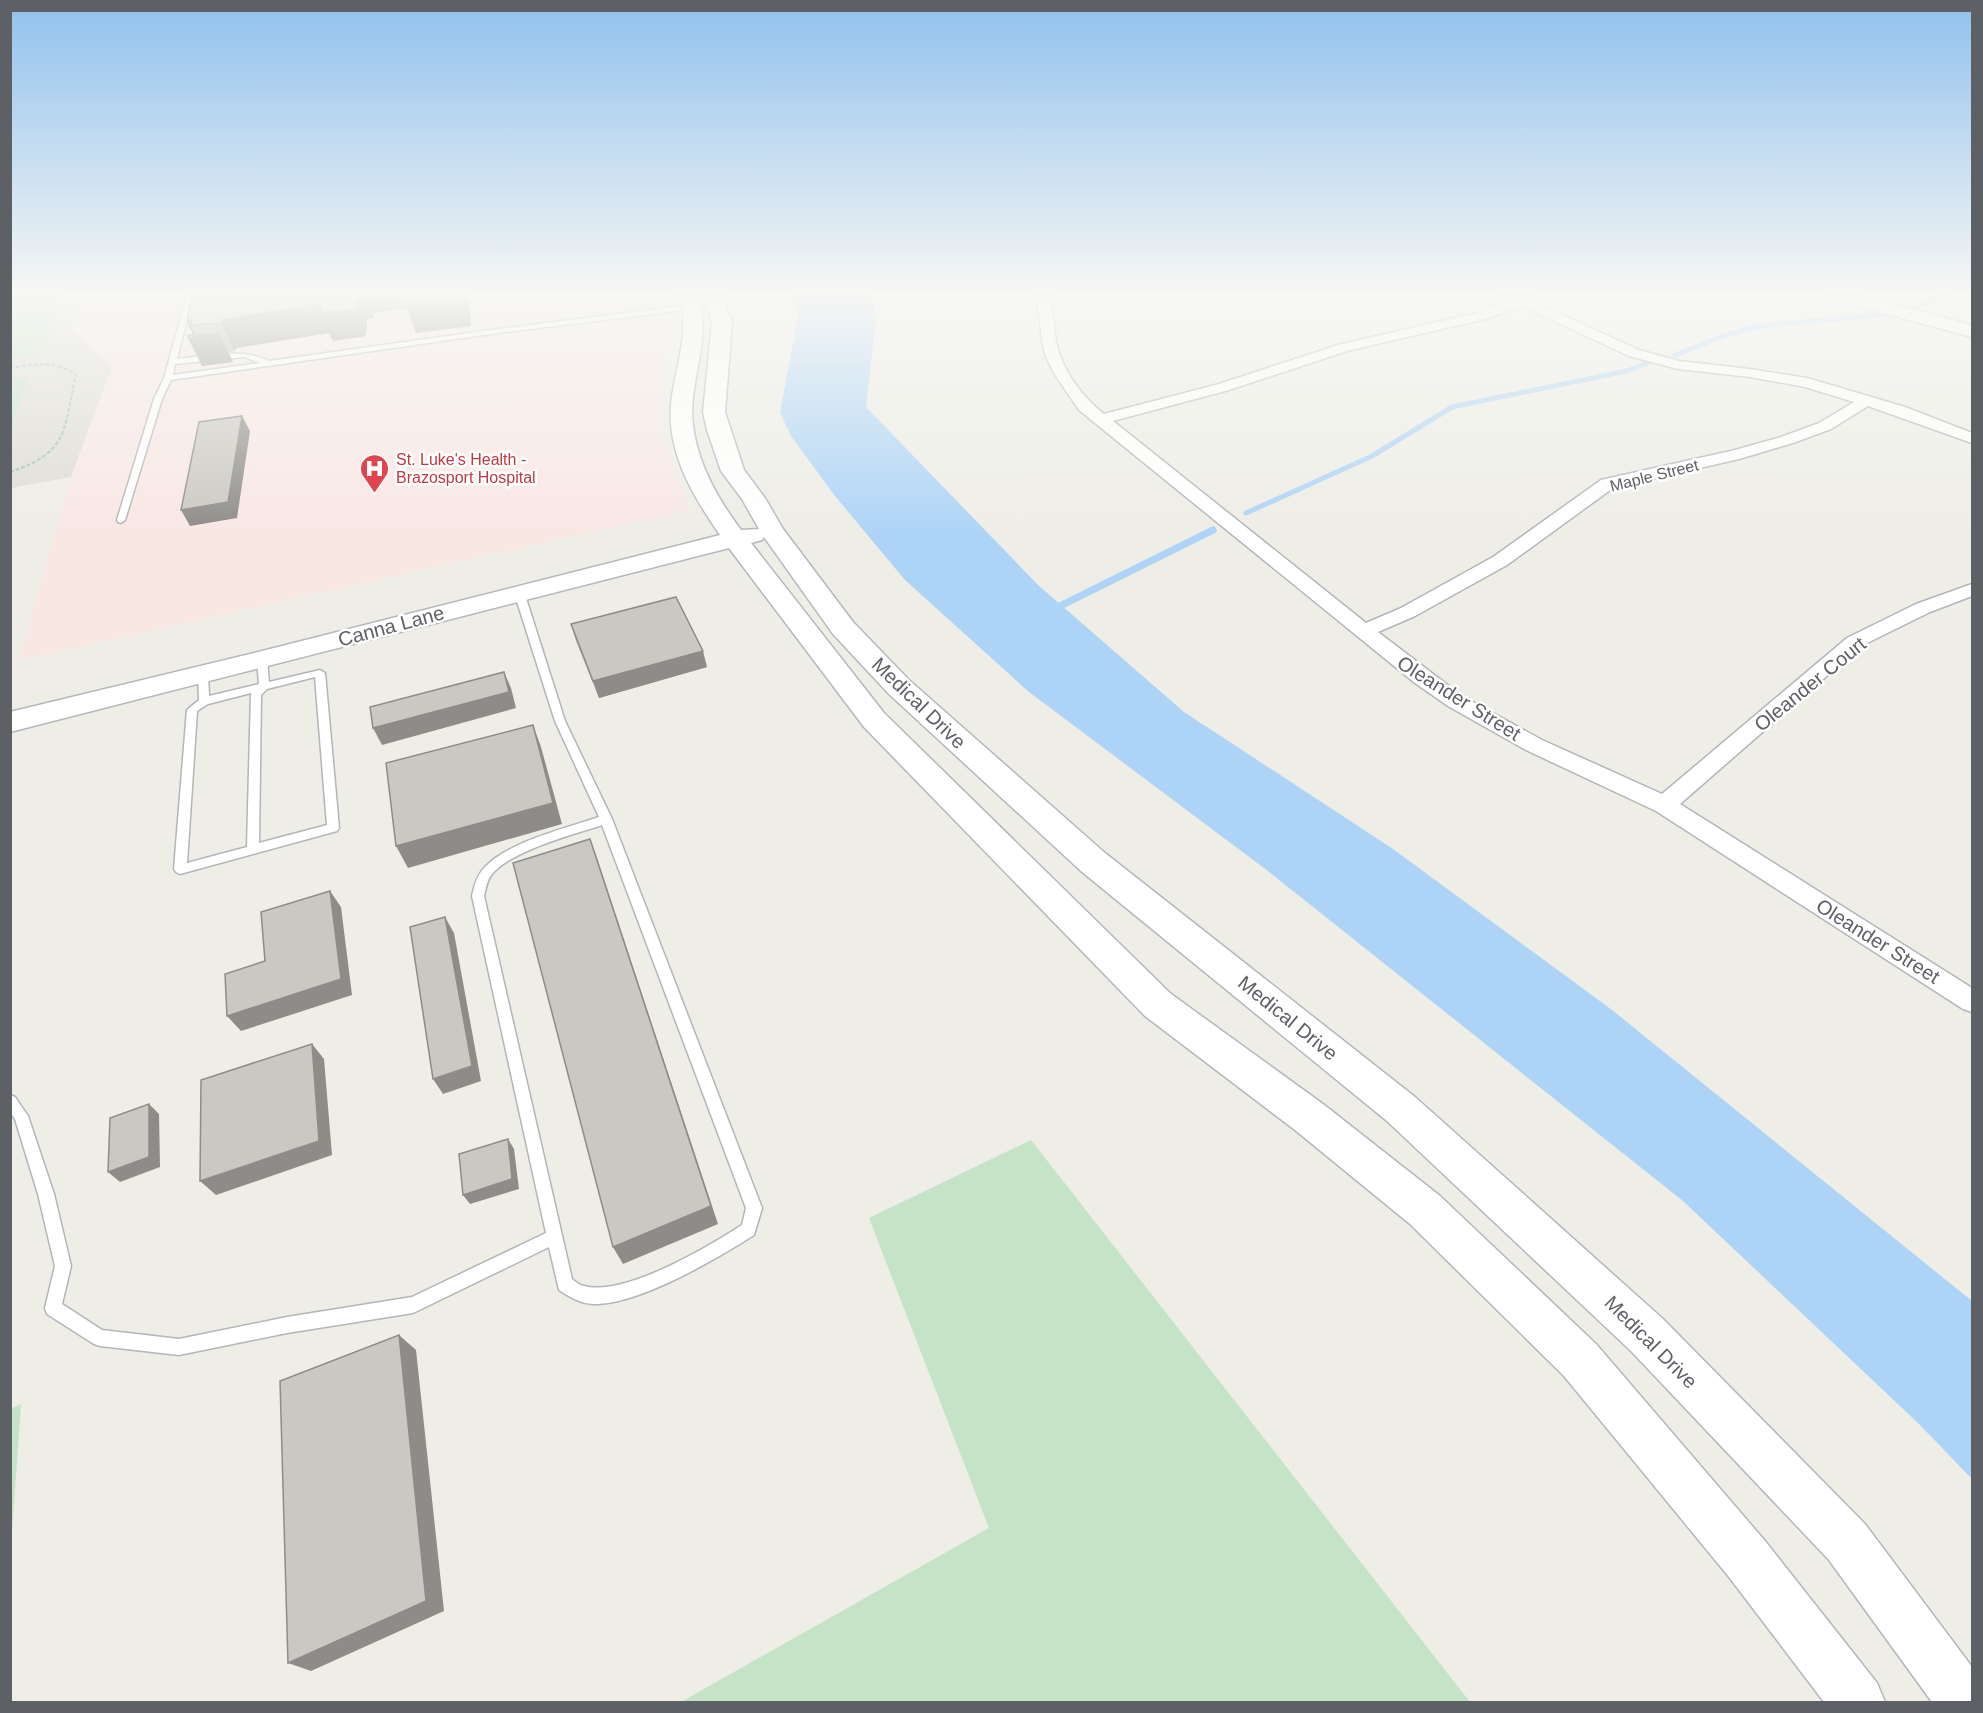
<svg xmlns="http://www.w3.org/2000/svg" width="1983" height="1713" font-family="Helvetica,sans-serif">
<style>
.education{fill:#dedcd4}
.medical{fill:#f9e7e4}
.green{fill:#c5e3c6}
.water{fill:#add4f7}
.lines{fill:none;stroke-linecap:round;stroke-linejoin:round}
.stream-far1{stroke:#add4f7;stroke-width:5}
.stream{stroke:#add4f7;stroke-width:7}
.lane-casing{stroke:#b3b5b9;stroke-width:3}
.street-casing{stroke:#b3b5b9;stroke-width:3}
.secondary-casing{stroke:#b4b7bc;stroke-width:3}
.path{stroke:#9ec4ab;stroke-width:2;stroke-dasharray:4 2;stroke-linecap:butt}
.lane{fill:#fff;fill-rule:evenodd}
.street{fill:#fff;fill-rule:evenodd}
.secondary{fill:#fff;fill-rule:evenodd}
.wall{fill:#aeaca7}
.shaded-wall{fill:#8d8c88}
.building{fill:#cac8c2;stroke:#8d8c88;stroke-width:1.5}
.labels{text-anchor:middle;stroke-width:5;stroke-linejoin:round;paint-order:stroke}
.far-health-label{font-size:16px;fill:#be3a42;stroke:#fff;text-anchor:start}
.far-street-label{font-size:16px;fill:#5d6065;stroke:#fff}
.street-label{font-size:20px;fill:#5d6065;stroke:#fff}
</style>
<rect width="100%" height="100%" fill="#eeede6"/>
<polygon class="education" points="11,295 85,295 71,330 112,367 71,477 11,488"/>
<polygon class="medical" points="85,295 663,295 670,317 670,334 662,370 660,404 663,440 690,510 19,660 71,477 112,367 71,330"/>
<g class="green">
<polygon points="11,295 63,295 45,353 11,358"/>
<polygon points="28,377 11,431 11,380"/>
<polygon points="1031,1140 1470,1702 681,1702 989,1528 869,1218"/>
<polygon points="21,1404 11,1546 11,1409"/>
</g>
<polygon class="water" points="792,295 871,295 876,319 866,407 1038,585 1184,712 1393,849 1612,1010 1972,1301 1972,1479 1919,1424 1683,1201 1264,868 1029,692 905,580 835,496 791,436 780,412 798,317"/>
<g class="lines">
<g class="stream-far1">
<polyline points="1915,308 1944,295"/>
<polyline points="1675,355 1723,336 1760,326 1889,314"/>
<polyline points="1246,513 1372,456 1452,407 1627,371 1647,363"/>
</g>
<polyline class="stream" points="1052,610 1213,530"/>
<defs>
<g id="lane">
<path d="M187,295H193L177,359C207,356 241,347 269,361L505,328L717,302L720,304L717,306L505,332L171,380L162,399L125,520L121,523L118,522L117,520L154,399L164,378ZM244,357L260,363L173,375L175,364Z"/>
<path d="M519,589L524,592L565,721L612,819L762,1208L754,1235C716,1259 643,1302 598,1304C583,1305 571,1298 559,1290L549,1247L413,1313L287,1333L179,1355L100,1346L94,1344L47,1314L45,1308L55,1266L38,1194L15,1119L10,1113V1095L15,1097L28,1116L54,1194L71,1266L62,1304L102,1330L179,1339L287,1317L412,1297L546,1233L472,896C474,886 477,875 485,867C508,842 567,828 599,817L555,721L514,592ZM602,825L746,1208L742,1225C708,1247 624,1297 584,1286C579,1285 576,1282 572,1279L484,896C486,888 487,880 492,874C513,850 572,835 602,825Z"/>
<path d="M262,657L267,660L269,682L320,670L325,673L339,828L337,831L180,874L176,872L174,869L187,710L199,700L198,674L203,671L208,674L209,696L259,684L257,660ZM315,677L327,825L259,843L261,695L267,689ZM251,693L247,847L187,863L197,711L208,704Z"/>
</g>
<path id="street" d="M1034,295H1048C1055,310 1053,325 1056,341C1061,369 1082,397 1104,414L1219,384L1338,345L1476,313L1510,301L1502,295L1535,296L1537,299L1534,302L1639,350L1679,361L1750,369L1807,378L1905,407L1972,433V443L1868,406L1831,429L1793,443L1739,459L1613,488L1507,565L1415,616L1378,632L1462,696L1542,740L1662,794L1847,638L1916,604L1972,584V596L1930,612L1861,646L1680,804L1972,988V1012L1963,1009L1656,811L1526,750L1448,706L1415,683L1079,410C1067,391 1050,372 1044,350C1039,332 1042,313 1034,295ZM1522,306L1629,356L1678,369L1750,377L1805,387L1854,402L1819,423L1781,437L1735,450L1601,480L1493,557L1401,608L1366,623L1113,421L1229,390L1347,351L1485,319Z"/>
<g id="secondary">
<path d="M679,295H697C709,328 699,356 694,390C685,441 711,490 741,530L759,529L742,499L721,471L707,430L703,412L712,322L703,295H721L732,322L725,412L744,470L765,498L783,529L853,622L909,680L1105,853L1415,1097L1663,1319L1865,1524L1972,1667V1702H1932L1829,1560L1631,1351L1387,1121L1081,871L889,694L833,634L764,537L762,540L751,543L884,713L1171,994L1323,1104L1440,1196L1596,1344L1765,1541L1877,1683L1885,1702H1824L1729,1577L1564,1376L1410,1224L1295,1130L1145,1016L864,727L729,548L10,732V712L262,651L720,535C690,492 662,444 673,390C679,356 689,329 679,295Z"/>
<polygon points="1830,295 1859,295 1972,325 1972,337 1832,299"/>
</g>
</defs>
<use href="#lane" class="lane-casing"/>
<use href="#street" class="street-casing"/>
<use href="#secondary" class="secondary-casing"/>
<path class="path" d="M10,368C33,364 56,360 76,375C63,430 70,452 10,472"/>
<use href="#lane" class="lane"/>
<use href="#street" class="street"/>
<use href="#secondary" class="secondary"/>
</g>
<g class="wall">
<polygon points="200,295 468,295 471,326 416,333 407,308 374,313 374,318 367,319 366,336 333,341 329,333 236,348 235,351 228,352 233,362 202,366 193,335 187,322 199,299"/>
<polygon points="571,624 707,667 599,698 576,641"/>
</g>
<g class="shaded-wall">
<polygon points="356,295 468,295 471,326 416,333 407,308 374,313 374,318 367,319 366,336 333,341 329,333 236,348 235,351 221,323 222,320"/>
<polygon points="192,321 191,325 197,337 219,334 233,362 202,366 188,338 194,337 187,322"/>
<polygon points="242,416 250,431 237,518 190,526 181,510"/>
<polygon points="703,651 707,667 599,698 593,681"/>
<polygon points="504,672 511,688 516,708 382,745 373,728"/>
<polygon points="533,725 541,747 562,824 408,868 396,846"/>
<polygon points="590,839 598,861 718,1224 623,1264 613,1247"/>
<polygon points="330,891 341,907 352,995 241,1031 227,1016"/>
<polygon points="445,917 454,933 481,1081 443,1094 433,1079"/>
<polygon points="312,1044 324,1059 332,1155 216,1195 200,1181"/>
<polygon points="149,1104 159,1114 160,1167 120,1182 108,1172"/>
<polygon points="508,1139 514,1149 519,1189 470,1204 463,1195"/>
<polygon points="399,1335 416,1350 444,1611 311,1671 288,1663"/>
</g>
<g class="building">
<polygon points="200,295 356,295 355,309 321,313 322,304 222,320 221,323 191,325 192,321 187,322 191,300 199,299"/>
<polygon points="406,295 462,295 462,298 406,305"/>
<polygon points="219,334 188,338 188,335"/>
<polygon points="242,416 228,502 181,510 199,422"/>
<polygon points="676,597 703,651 593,681 571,624"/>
<polygon points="504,672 509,692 373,728 370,707"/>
<polygon points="533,725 553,803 396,846 386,763"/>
<polygon points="590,839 711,1206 613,1247 513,863"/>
<polygon points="330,891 341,979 227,1016 225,974 265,961 261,912"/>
<polygon points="445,917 472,1066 433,1079 410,927"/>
<polygon points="312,1044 319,1141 200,1181 201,1080"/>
<polygon points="149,1104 149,1157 108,1172 110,1118"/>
<polygon points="508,1139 512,1179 463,1195 459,1154"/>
<polygon points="399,1335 426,1601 288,1663 280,1381"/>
</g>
<linearGradient id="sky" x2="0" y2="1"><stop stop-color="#90c1ee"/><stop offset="0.55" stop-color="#f7f7f4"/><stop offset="1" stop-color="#f7f7f4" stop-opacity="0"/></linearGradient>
<rect width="1983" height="534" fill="url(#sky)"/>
<defs>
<symbol id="hospital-pin" viewBox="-11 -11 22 30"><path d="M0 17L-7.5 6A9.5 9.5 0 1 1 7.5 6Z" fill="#e0444e" stroke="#fff"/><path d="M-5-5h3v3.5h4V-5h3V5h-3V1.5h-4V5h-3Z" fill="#fff"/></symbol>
</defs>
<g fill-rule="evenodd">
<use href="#hospital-pin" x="358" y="452" width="33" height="45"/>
</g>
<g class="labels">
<g class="far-health-label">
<text x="396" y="465">St. Luke's Health -<tspan x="396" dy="18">Brazosport Hospital</tspan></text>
</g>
<g class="far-street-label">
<text transform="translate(1654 475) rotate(-14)" y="6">Maple Street</text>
</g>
<g class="street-label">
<text transform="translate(391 626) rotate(-15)" y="7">Canna Lane</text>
<text transform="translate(1810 684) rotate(-39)" y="7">Oleander Court</text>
<text transform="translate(1459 698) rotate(32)" y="7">Oleander Street</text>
<text transform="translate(919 703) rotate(44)" y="7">Medical Drive</text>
<text transform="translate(1878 941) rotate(32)" y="7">Oleander Street</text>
<text transform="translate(1288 1018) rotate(39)" y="7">Medical Drive</text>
<text transform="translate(1651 1342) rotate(45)" y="7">Medical Drive</text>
</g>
</g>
<rect width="1983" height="1713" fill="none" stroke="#5d6065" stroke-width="24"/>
</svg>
